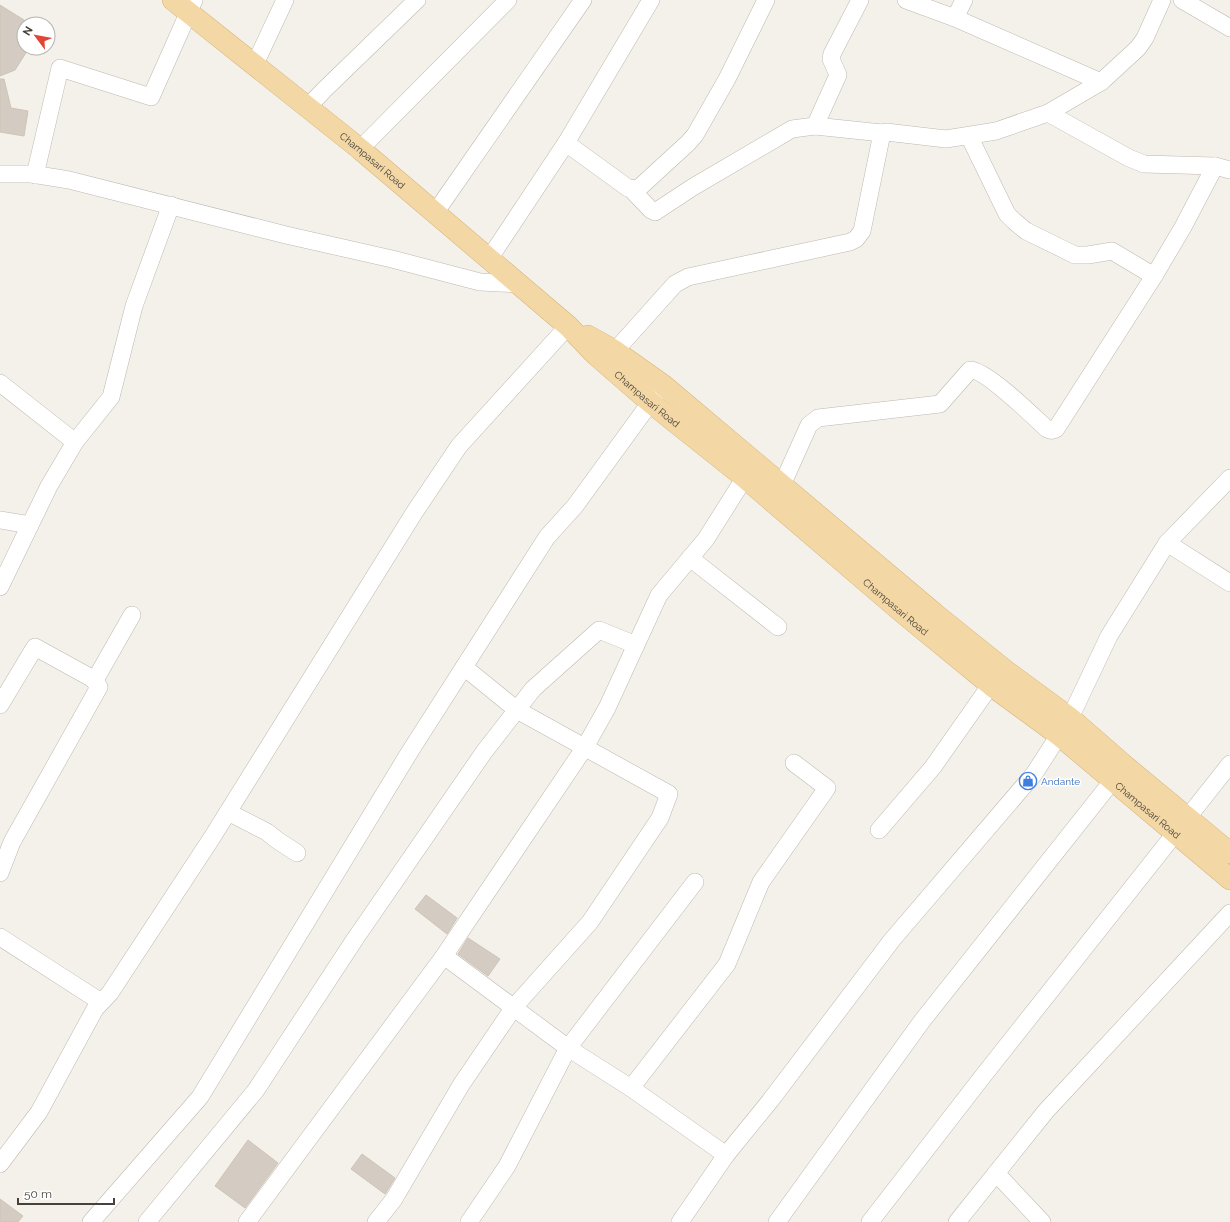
<svg xmlns="http://www.w3.org/2000/svg" width="1230" height="1222" font-family="Raleway,sans-serif">
<style>
.building{fill:#d4ccc2;stroke:#cec3b6}
.lines{fill:none;stroke-linecap:round;stroke-linejoin:round}
.minor-casing{stroke:#beb8af;stroke-width:18}
.major-casing{stroke:#d6b477;stroke-width:22}
.minor{stroke:#fff;stroke-width:17}
.major{stroke:#f3d8a6;stroke-width:21}
.labels{text-anchor:middle;stroke-width:3;stroke-linejoin:round;paint-order:stroke}
.street-label{font-size:10px;fill:#47413a;stroke:#fff}
.shop-label{font-size:10px;fill:#366cbe;stroke:#fff;text-anchor:start}
</style>
<rect width="100%" height="100%" fill="#f4f1eb"/>
<g class="building">
<polygon points="0,5 24,20 24,48 29,48 15,70 0,76"/>
<polygon points="0,79 4,79 11,108 28,111 24,136 0,132"/>
<polygon points="426,895 457,918 447,934 415,909"/>
<polygon points="468,938 500,959 488,976 458,954"/>
<polygon points="248,1140 278,1163 245,1208 215,1186"/>
<polygon points="362,1154 395,1178 385,1194 351,1169"/>
<polygon points="0,1199 23,1216 18,1222 0,1222"/>
</g>
<g class="lines">
<defs>
<g id="minor">
<polyline points="906,0 955,18 1101,82"/>
<polyline points="1182,0 1230,28"/>
<polyline points="955,18 964,0"/>
<polyline points="255,64 285,0"/>
<polyline points="307,108 324,90 417,0"/>
<polyline points="1048,113 1129,158 1144,164 1215,166 1230,170"/>
<polyline points="815,126 838,75 831,59 832,54 860,0"/>
<polyline points="969,136 1007,214 1014,221 1026,231 1075,255 1088,255 1112,251 1154,276"/>
<polyline points="566,143 628,188 637,189 640,187 688,143 695,135 727,79 766,0"/>
<polyline points="360,149 508,0"/>
<polyline points="0,174 32,174 69,180 286,235 392,259 480,282 520,284"/>
<polyline points="35,175 60,68 151,97 194,0"/>
<polyline points="631,189 651,210 655,212 693,187 792,129 815,126 882,133"/>
<polyline points="435,213 583,0"/>
<polyline points="489,259 566,143 651,0"/>
<polyline points="615,351 675,284 688,277 850,242 856,239 862,231 882,133 886,132 946,139 996,131 1048,113 1101,82 1138,48 1145,38 1162,0"/>
<polyline points="0,383 75,442"/>
<path d="M782,485L809,425L818,418L940,404L970,370C985,369 1034,417 1047,429C1051,431 1052,431 1056,429L1154,276L1183,227L1215,166"/>
<polyline points="0,520 30,525"/>
<polyline points="1167,543 1230,583"/>
<polyline points="690,558 778,627"/>
<polyline points="0,587 49,486 75,442 111,397 134,306 171,205"/>
<polyline points="0,705 35,647 95,680 132,615"/>
<polyline points="228,812 267,832 277,840 297,853"/>
<polyline points="879,830 933,767 985,693 1000,677"/>
<polyline points="0,873 12,842 99,687 92,678"/>
<polyline points="0,937 101,1002"/>
<polyline points="444,956 568,1048 631,1088 726,1155"/>
<polyline points="631,1088 727,964 761,882 827,788 794,763"/>
<polyline points="0,1164 39,1112 95,1009 110,993 213,836 414,513 459,446 568,326"/>
<polyline points="996,1173 1042,1222"/>
<polyline points="91,1222 200,1097 409,753 547,537 575,506 658,392"/>
<polyline points="147,1222 256,1090 355,939 484,752 533,689 599,630 636,645"/>
<polyline points="247,1222 444,956 585,747 607,708 659,595 706,539 752,466"/>
<polyline points="376,1222 394,1199 461,1085 514,1007 590,922 660,818 669,794 517,710 464,667"/>
<polyline points="469,1222 507,1166 568,1048 695,882"/>
<polyline points="680,1222 726,1155 770,1101 892,940 1034,774 1070,718 1109,636 1167,543 1230,478"/>
<polyline points="777,1222 922,1021 1121,770"/>
<polyline points="870,1222 983,1076 1230,764"/>
<polyline points="957,1222 1046,1111 1230,913"/>
</g>
<g id="major">
<path id="s1" d="M173,0L360,149L568,326L596,355L650,402L744,477L903,613L992,686L1059,735L1230,879"/>
<polyline points="588,336 615,351 663,385 935,614 1006,671 1070,718 1125,766 1230,853"/>
</g>
</defs>
<use href="#minor" class="minor-casing"/>
<use href="#major" class="major-casing"/>
<use href="#minor" class="minor"/>
<use href="#major" class="major"/>
</g>
<defs>
<symbol id="shop-ring" viewBox="-11 -11 22 22"><circle r="9.5" fill="#fff" stroke="#3f7fe0" stroke-width="1.5"/><path d="M-5-2.5h2.3a2.7 3.5 0 0 1 5.4 0H5L5.5 6h-11ZM-1.5-2.5h3a1.5 2.3 0 0 0-3 0Z" fill="#3f7fe0"/></symbol>
</defs>
<g fill-rule="evenodd">
<use href="#shop-ring" x="1018" y="771" width="20" height="20"/>
</g>
<g class="labels">
<g class="street-label">
<text dy="4" stroke="none"><textPath href="#s1" startOffset="256">Champasari Road</textPath></text>
<text dy="4" stroke="none"><textPath href="#s1" startOffset="620">Champasari Road</textPath></text>
<text dy="4" stroke="none"><textPath href="#s1" startOffset="944">Champasari Road</textPath></text>
<text dy="4" stroke="none"><textPath href="#s1" startOffset="1268">Champasari Road</textPath></text>
</g>
<g class="shop-label">
<text x="1041" y="785">Andante</text>
</g>
</g>
<g transform="translate(36 36) rotate(302)"><circle r="19" fill="#ffffff" stroke="#b5b3b0"/>
<path d="M0-3L7 15L0 10L-7 15Z" fill="#e14535"/>
<text y="-6" font-size="11" font-weight="bold" text-anchor="middle" fill="#47413a">N</text>
</g>
<path d="M18 1198v6h96v-6" fill="none" stroke="#47413a" stroke-width="2"/>
<text x="24" y="1198" font-size="12" fill="#47413a" stroke="#ffffff" stroke-width="3" paint-order="stroke">50 m</text>
</svg>
